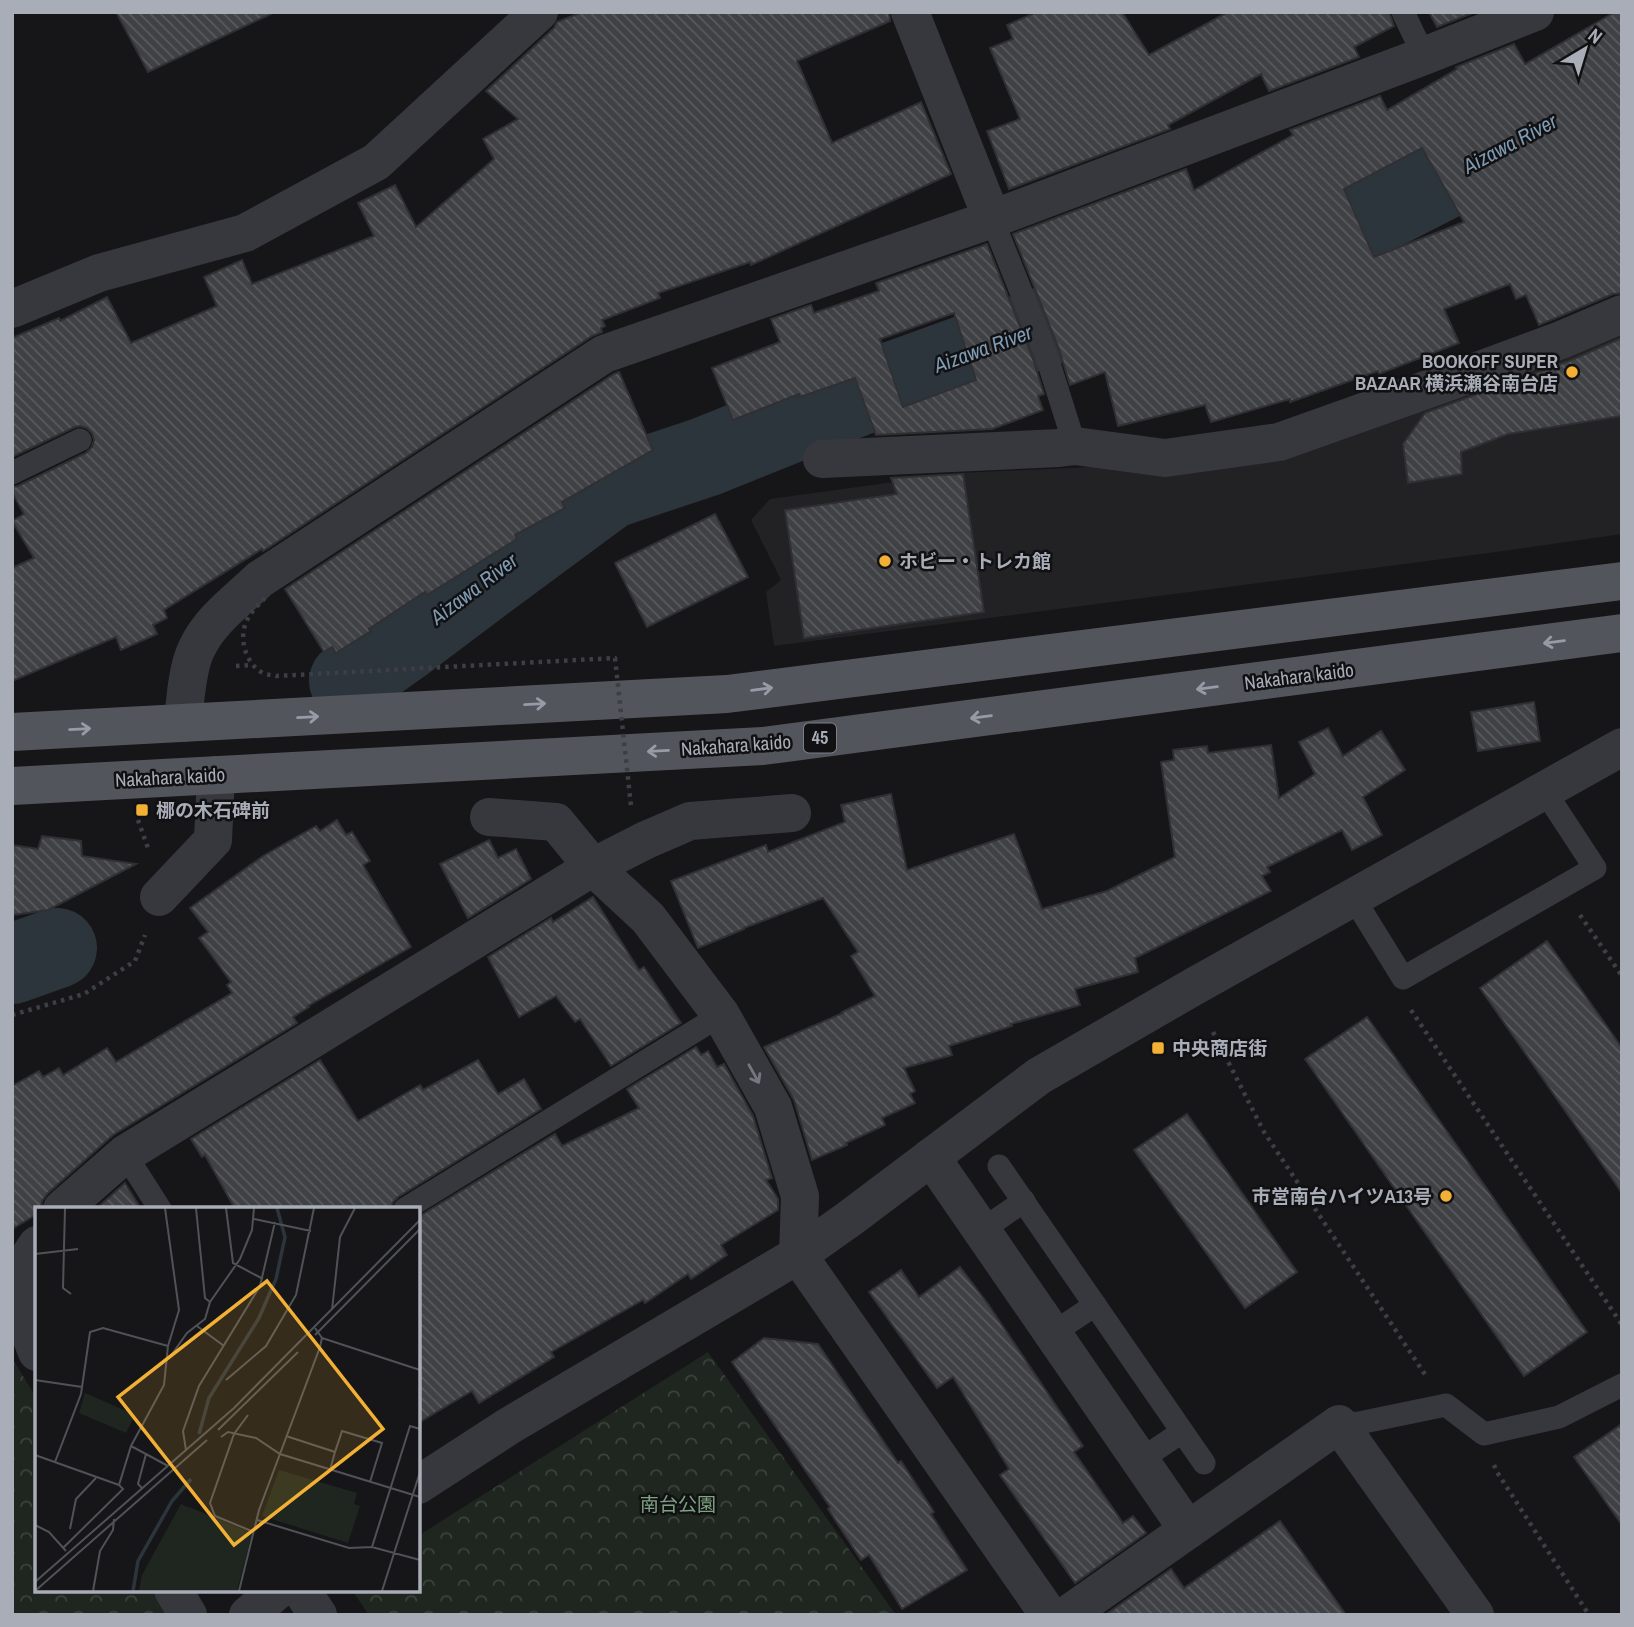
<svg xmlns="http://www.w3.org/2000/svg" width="1634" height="1627" font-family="'Archivo Narrow','Noto Sans JP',sans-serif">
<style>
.built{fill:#222225}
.park{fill:url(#park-crowns)}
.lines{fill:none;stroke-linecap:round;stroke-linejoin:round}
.river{stroke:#2c353c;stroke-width:80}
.building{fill:url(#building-back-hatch);stroke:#303034;stroke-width:2;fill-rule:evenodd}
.path{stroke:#3d3f44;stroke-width:4.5;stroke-dasharray:3.5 5;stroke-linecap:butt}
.service{stroke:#37383d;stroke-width:23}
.minor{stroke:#37383d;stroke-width:38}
.tertiary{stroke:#37383d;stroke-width:38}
.primary{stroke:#53555c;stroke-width:38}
.path-bridge{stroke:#3d3f44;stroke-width:4.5;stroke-dasharray:3.5 5;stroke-linecap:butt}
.oneway{stroke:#979ba6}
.oneway2{stroke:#757881}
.poi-dot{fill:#f2b134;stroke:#111113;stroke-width:2.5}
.labels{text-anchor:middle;stroke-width:5;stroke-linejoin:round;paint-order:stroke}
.shield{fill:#111113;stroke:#7b7e86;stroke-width:2}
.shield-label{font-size:18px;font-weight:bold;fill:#a8adb8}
.poi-label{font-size:19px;font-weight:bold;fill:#a8adb8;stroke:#111113;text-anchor:start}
.street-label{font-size:19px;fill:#a8adb8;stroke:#111113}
.park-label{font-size:19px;fill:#7fa381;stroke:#111113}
.water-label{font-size:21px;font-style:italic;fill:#7f9bb3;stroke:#111113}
.inset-river{fill:none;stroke:#2c353c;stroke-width:3.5}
.inset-road{fill:none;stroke:#505258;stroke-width:2}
.view{fill:#f2b134;fill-opacity:0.15;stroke:#f2b134;stroke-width:3.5}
.inset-edge{fill:none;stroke:#a8adb8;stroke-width:3.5}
</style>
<defs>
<pattern id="park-crowns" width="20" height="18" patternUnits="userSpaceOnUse" patternTransform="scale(1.75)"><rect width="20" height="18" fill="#1e261f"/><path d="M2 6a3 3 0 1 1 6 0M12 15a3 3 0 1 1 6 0" fill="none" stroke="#3c433d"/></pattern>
<pattern id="building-back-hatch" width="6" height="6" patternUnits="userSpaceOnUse" patternTransform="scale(1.75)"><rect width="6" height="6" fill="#404145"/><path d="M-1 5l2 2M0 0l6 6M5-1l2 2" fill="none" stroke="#595a5e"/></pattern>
</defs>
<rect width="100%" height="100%" fill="#161618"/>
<polygon class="built" points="1622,328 1622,534 1496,552 774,646 766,592 781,580 751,520 770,499 960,473 1158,464"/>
<g class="park">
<polygon points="708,1352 896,1615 369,1615 352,1590 418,1590 418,1536"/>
<polygon points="12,1358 37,1399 37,1590 154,1590 169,1615 12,1615"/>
</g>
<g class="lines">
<g class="river">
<polyline points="349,681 401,644 482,583 609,489 705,457 900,379 1218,264 1380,212 1540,130"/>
<polyline points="12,964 57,948"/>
</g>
</g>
<g class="building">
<polygon points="116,12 275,12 148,72"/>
<polygon points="582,12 889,12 890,21 797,61 832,143 921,102 951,174 751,265 750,262 658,293 660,298 602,320 605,326 601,328 602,332 592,336 263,551 262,549 164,610 167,618 153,625 157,634 121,650 116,637 12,681 12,568 34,558 12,521 24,514 12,492 12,487 18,486 86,453 92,447 94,440 92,433 87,428 80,426 75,427 12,457 12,338 59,318 60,321 107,297 131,343 217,306 204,277 242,260 252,284 374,236 358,203 395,185 416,227 494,159 483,139 518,119 486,91 554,28 557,22"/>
<polygon points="1037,12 1122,12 1149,55 1228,12 1389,12 1394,26 1354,47 1359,57 1269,91 1261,74 1168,125 1170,129 1009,189 987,131 1020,119 990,48 1013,39 1007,25"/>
<polygon points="1429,12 1475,12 1437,27"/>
<path d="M1615,12H1622V293L1613,294L1539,325L1526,295L1516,299L1510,284L1444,309L1459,343L1379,374L1378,371L1290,402V399L1211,422L1205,405L1118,426L1105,372L1070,385L1059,349L1013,234L1186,169L1194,190L1293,135L1290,130L1380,96L1387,110L1457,69L1456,67L1514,44L1525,64ZM1422,148L1464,222L1374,257L1344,189Z"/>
<path d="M987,244L1033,359L1044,394L1038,396L1043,410L992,429L876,435L855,378L800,397L799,394L733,420L712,368L780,342L771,319L811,305L814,313L879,291L876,283ZM954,313L976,380L903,407L880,339Z"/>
<polygon points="1622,338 1622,416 1508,434 1461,452 1462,474 1408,483 1403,444 1425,413 1569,361"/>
<polygon points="619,372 653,450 562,502 565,508 515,535 517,539 427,595 425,592 369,629 371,631 336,653 332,647 324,652 285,589 614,374"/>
<polygon points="963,474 984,612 804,638 785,510 897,494 891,478"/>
<polygon points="715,514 748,577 647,627 615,563"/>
<polygon points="1534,702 1540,741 1478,751 1471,712"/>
<polygon points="1328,728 1343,756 1381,731 1405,770 1363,797 1382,835 1352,850 1342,830 1267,867 1270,872 1262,876 1271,891 1135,958 1138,972 1075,989 1080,1005 1011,1024 1012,1026 949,1046 952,1055 904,1068 915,1091 910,1094 915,1103 882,1118 885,1125 846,1143 847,1145 812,1160 794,1100 764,1047 843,1013 842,1012 875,996 851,956 858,952 823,898 744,928 744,929 698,948 671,881 766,845 768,852 845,822 841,805 891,794 907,870 1014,834 1042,909 1107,891 1175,857 1161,762 1174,760 1173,750 1207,746 1208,753 1271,745 1279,798 1315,774 1299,742"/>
<polygon points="337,820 346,835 352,832 370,861 363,865 411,947 308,1006 309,1007 293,1017 297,1023 113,1135 48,1193 42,1201 41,1209 37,1209 37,1214 12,1229 12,1086 39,1071 43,1077 59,1068 63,1075 107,1048 116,1062 232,993 227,985 231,982 199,938 208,932 190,908 263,856 316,826 320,831"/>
<polygon points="42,836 81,841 82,856 136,864 48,910 12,915 12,845 38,849"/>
<polygon points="489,840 498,858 516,849 531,879 468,918 440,864"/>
<polygon points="593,897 639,970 644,967 681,1023 611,1066 580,1019 575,1022 556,996 519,1017 488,957 551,918 553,922"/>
<polygon points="1547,941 1622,1048 1622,1193 1480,988"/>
<polygon points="1367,1017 1587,1332 1524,1376 1305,1059"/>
<polygon points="696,1047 701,1055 708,1051 717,1067 724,1064 753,1116 772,1178 766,1180 778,1199 778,1210 721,1245 727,1255 691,1279 688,1274 645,1303 643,1300 551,1352 554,1357 479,1403 472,1391 418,1423 418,1217 555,1134 562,1146 639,1108 627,1089"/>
<polygon points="320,1060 358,1121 420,1085 423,1090 478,1060 498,1094 524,1079 541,1109 398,1197 393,1202 391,1209 235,1209 205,1155 202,1157 191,1139"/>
<polygon points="1187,1114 1297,1272 1245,1308 1134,1150"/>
<polygon points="125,1183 141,1209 96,1209"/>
<polygon points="960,1267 988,1304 1083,1446 1074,1452 1123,1523 1133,1516 1146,1533 1075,1583 1000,1475 1009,1469 953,1377 937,1388 869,1292 901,1270 919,1297"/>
<polygon points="764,1338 818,1344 898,1463 901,1461 934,1512 931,1514 967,1570 902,1609 869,1555 861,1560 828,1509 830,1507 732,1362"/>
<polygon points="1622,1424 1622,1525 1574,1457"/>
<polygon points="1280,1521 1346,1615 1105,1615 1171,1569 1184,1588"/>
</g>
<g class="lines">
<g class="path">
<polyline points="236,666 252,665"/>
<polyline points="138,820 148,848"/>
<polyline points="1580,915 1622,976"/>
<polyline points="1411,1010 1622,1325"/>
<polyline points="12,1015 84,994 135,961 145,935"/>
<polyline points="1213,1032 1264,1132 1426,1376"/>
<polyline points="1494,1465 1497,1472 1589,1615"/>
</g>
<g class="service">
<polyline points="1403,12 1424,56"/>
<polyline points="992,219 1046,354 1075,446"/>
<polyline points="12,473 80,440"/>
<polyline points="1353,897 1403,978 1595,868 1544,790"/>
<polyline points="125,1154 160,1209"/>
<polyline points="999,1166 1204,1463"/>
<polyline points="405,1209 721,1015"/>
<polyline points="982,1230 1024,1201"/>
<polyline points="1053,1333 1095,1305"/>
<polyline points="1339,1424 1359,1423 1446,1405 1484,1434 1559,1417 1622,1385"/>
<polyline points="1140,1460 1182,1432"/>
</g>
<g class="minor">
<polyline points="910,12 992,219"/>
<polyline points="12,309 99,273 245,233 376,162 539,12"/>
<polyline points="822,459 1059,448 1075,446 1165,458 1279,442 1445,383 1561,340 1622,314"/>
<path d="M183,723C185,702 187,667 197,648C210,620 238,600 260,579L604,354L992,219L1424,56L1535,12"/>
<polyline points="489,817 556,822 593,867 648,918 721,1015 773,1107 800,1196 798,1255"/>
<polyline points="159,897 213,840 216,775"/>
<polyline points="931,1157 1188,1530 1067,1615"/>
<polyline points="62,1209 125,1154 593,867 646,840 690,821 792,813"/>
<polyline points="37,1245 25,1263 28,1329 37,1352"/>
<polyline points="1188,1530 1339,1424 1475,1615"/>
<polyline points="173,1590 188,1615"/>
<polyline points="301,1590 318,1615"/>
</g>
<g class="tertiary">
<polyline points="798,1255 1049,1615"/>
<polyline points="418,1485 509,1426 798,1255 849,1219 1039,1076 1193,987 1622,747"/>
<polyline points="248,1615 278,1590"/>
</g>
<g class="primary">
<polyline points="12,732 727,694 1622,581"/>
<polyline points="12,786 763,746 1622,633"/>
</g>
<path class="path-bridge" d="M265,598C257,606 248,615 245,625C239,643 248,667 265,674C269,675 273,675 276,676L615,658L631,806"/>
</g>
<defs><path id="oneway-shaft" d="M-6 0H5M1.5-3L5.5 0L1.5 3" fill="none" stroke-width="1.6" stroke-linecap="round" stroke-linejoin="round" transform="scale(1.75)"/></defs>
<g class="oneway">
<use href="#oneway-shaft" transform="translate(1554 642) rotate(173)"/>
<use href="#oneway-shaft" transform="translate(1207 688) rotate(173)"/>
<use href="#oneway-shaft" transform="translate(762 689) rotate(-7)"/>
<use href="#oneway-shaft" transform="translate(535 704) rotate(-3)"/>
<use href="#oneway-shaft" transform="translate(308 717) rotate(-3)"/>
<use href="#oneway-shaft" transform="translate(981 717) rotate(173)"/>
<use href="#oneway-shaft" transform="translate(80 729) rotate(-3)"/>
<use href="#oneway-shaft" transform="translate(658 751) rotate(177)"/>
</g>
<use class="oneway2" href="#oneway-shaft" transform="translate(754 1074) rotate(61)"/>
<g class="poi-dot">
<circle cx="1572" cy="372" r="7"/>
<circle cx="885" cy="561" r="7"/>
<rect x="135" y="803" width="14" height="14" rx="3.5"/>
<rect x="1151" y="1041" width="14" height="14" rx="3.5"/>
<circle cx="1446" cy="1196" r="7"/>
</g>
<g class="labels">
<rect class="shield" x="804" y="723.5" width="32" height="29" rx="5"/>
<g class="shield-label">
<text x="820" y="744">45</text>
</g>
<g class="poi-label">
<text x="1558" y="368" text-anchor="end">BOOKOFF SUPER<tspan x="1558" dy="22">BAZAAR 横浜瀬谷南台店</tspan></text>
<text x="899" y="568">ホビー・トレカ館</text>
<text x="156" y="817">梛の木石碑前</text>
<text x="1172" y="1055">中央商店街</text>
<text x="1432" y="1203" text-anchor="end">市営南台ハイツA13号</text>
</g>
<g class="street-label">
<text transform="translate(1299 676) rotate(-7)" y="7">Nakahara kaido</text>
<text transform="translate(736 745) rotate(-4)" y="7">Nakahara kaido</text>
<text transform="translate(170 777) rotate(-3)" y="7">Nakahara kaido</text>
</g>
<g class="park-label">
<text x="678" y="1511">南台公園</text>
</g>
<g class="water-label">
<text transform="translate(1510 144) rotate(-28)" y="7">Aizawa River</text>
<text transform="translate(983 349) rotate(-20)" y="7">Aizawa River</text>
<text transform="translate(474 589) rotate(-37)" y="7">Aizawa River</text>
</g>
</g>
<g transform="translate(35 1207)">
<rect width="385" height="385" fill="#161618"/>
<path d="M146,297L178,312L198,384H104L107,368Z" fill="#1e261f"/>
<path d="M50,186L100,208L91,226L44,206ZM244,263L322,286L319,297L325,299L313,336L227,309ZM154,300L217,326L202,384H118L125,353Z" fill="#1e261f"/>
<path class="inset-river" d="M164,227L174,191L224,111L241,72L250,30L242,1M98,384L103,354L137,294L156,272"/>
<path class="inset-road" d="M30,1L28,81L36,87M191,1L198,56L228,72M219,12L276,24M0,47L43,42M175,95L205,52L217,23L219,1M297,103L305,30L320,1M162,119L189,139M280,128L385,22M287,131L385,163M135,150L152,126L170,112L175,95L170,91L161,1M0,173L47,180M191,173L231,139L261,88L279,1M213,208L199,227L175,296L180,309L219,325M183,223L263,145M251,229L300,245L295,263M186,230L193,225L221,231L245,247L385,290M96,239L111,247L103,277L107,281M151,243L148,224L164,179L225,79L240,15M300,245L307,224L347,236L335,275M111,247L133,259M0,248L84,278M20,255L46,187L55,125L68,121L133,139M222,313L314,341L337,340L385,353M0,318L14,325L31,344M35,322L41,292L61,271M337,340L375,219L385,222M28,341L88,282L84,278L96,239L129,178L133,139L144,103L130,1M0,375L199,201L385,13M0,384L172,233M58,384L65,344L78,323L79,312M204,384L224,303L285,140L287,131L280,121M347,384L385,265"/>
<path class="view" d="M232,74L348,222L199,338L83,190Z"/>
<rect width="385" height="385" class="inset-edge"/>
</g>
<rect width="1634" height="1627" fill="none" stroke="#a8adb8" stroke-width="28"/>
<g transform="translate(1585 49) rotate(38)" stroke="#111113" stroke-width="5" paint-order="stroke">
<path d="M0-5L12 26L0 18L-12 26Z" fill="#a8adb8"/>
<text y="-10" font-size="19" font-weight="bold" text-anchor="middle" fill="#a8adb8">N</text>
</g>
</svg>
